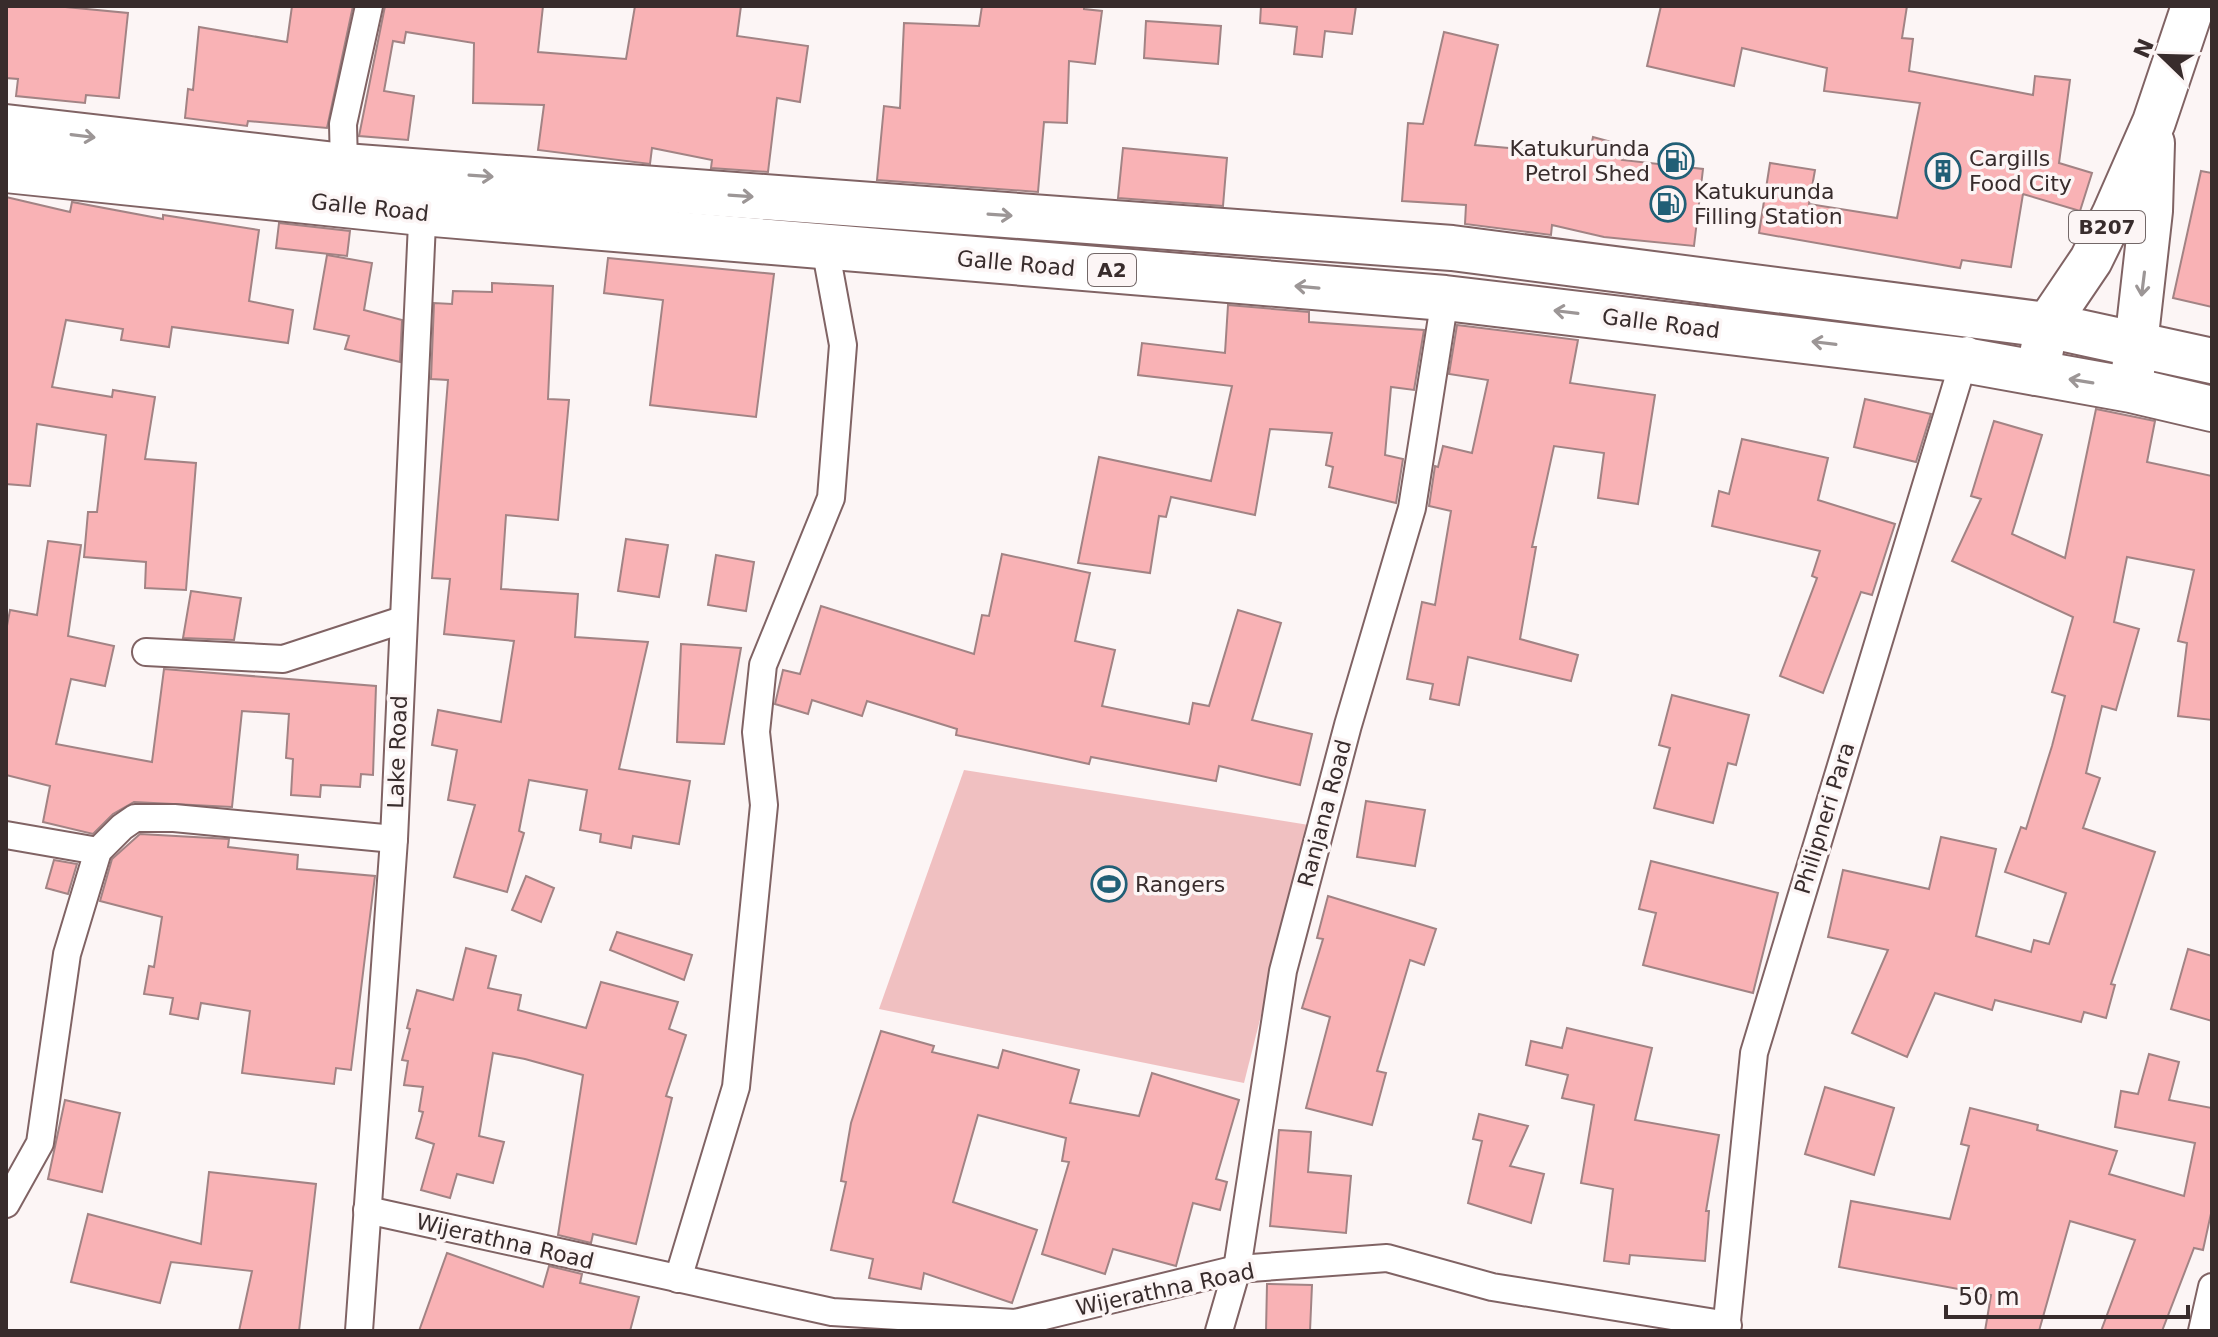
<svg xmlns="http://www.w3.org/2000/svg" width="2218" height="1337" font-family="'DejaVu Sans',sans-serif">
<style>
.grass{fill:#f0c0c1}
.building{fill:#f9b2b5;stroke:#a28384;stroke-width:2}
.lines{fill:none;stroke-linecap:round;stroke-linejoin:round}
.minor-casing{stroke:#806364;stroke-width:30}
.primary-casing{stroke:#806364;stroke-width:46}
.trunk-casing{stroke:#806364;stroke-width:48}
.minor{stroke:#fff;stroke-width:26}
.primary{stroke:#fff;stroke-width:42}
.trunk{stroke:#fff;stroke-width:44}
.oneway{stroke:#9c9696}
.labels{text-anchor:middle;stroke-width:7;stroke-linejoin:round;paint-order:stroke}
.shield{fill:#fcf5f5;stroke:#736868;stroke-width:2}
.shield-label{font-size:20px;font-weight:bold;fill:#382c2c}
.poi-label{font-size:22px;fill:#382c2c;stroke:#fcf5f5;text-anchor:start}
.street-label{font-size:22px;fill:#382c2c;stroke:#fcf5f5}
</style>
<rect width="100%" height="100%" fill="#fcf5f5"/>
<polygon class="grass" points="964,770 1309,825 1244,1083 879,1009"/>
<g class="building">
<polygon points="6,6 55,6 128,13 119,98 86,95 85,103 16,96 18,79 6,78"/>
<polygon points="292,6 353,6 327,128 248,121 247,126 185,118 188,89 193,90 199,27 287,42"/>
<polygon points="385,6 543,6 538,52 626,59 635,6 741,6 737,36 808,46 800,102 777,98 768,172 711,168 712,160 652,148 650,164 538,150 544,105 473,103 474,43 406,32 404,43 393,41 384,91 414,96 408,140 359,136"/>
<polygon points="982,6 1084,6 1084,9 1102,11 1095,64 1069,61 1067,123 1044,122 1038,192 877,180 884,106 900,108 904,23 979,26"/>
<polygon points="1261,6 1356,6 1352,34 1325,31 1322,57 1294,54 1297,27 1260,23"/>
<polygon points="1661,6 1907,6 1902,38 1913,39 1909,71 2033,95 2035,76 2070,80 2059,163 2092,173 2080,211 2023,194 2011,267 1962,260 1960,268 1759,233 1770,163 1815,170 1809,204 1897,218 1920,103 1824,91 1827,68 1742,48 1734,86 1647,66"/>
<polygon points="1146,21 1221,26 1218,64 1144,58"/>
<polygon points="1444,32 1498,45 1475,145 1589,155 1593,137 1626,146 1622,160 1703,169 1694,246 1604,237 1552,225 1551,235 1465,224 1466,205 1402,201 1408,123 1423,124"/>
<polygon points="1123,148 1227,158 1223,206 1118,198"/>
<polygon points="2201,171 2212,173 2212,307 2173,298"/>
<polygon points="6,197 70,212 72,202 163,219 163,215 259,230 249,301 293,310 288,343 172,327 169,347 121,340 123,329 66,320 52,387 112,397 113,390 155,397 145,459 196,463 186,590 145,588 146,562 84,557 88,512 97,512 106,435 37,424 30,486 6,484"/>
<polygon points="279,223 350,231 347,256 276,248"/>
<polygon points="327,255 372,263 364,310 402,320 400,362 345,349 349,336 314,329"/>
<polygon points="608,258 774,274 756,417 650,405 663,300 604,293"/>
<polygon points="492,283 553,286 548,399 569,400 558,520 506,515 501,589 578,594 575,637 648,642 619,769 690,781 679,844 633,836 631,848 600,842 601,834 580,830 587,790 529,780 519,831 524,833 507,892 454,877 475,805 448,800 457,750 432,745 438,710 501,722 514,641 444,634 450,579 432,578 448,380 431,379 434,303 452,304 453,291 492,292"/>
<polygon points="1228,305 1309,312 1309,322 1424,330 1414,390 1391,387 1385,455 1403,459 1396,503 1329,487 1333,467 1326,465 1332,433 1270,429 1255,515 1171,497 1166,517 1159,516 1150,573 1078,563 1099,457 1211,481 1232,386 1138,375 1142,343 1225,353"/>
<polygon points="1457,325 1578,340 1570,383 1655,395 1638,504 1598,498 1604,453 1554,446 1532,547 1536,547 1520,639 1578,655 1571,681 1468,657 1459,705 1430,699 1433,684 1407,679 1422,602 1435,605 1451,511 1429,506 1435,466 1438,467 1443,446 1472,453 1488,380 1449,374"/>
<polygon points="1865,399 1931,414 1916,462 1854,447"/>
<polygon points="2096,409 2155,421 2147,462 2212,476 2212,720 2178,716 2187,643 2178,641 2194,570 2127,557 2114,622 2139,629 2116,710 2102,706 2086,773 2100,778 2083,828 2155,852 2111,984 2115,985 2106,1018 2084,1012 2081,1022 1995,1000 1992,1010 1935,993 1907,1057 1852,1033 1888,950 1828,937 1843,870 1929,889 1941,837 1996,849 1976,936 2031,952 2034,940 2049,944 2066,893 2005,872 2021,827 2026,829 2052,746 2065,696 2052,692 2073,617 1952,561 1981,499 1971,496 1994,421 2042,435 2012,534 2065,558"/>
<polygon points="1742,439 1828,458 1818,500 1895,524 1872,595 1861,592 1823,693 1780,676 1817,578 1812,576 1820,551 1712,526 1719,491 1729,494"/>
<polygon points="626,539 668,545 659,597 618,591"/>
<polygon points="48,541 81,545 68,636 114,646 105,686 71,679 56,744 152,762 164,669 376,686 373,775 361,774 360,787 321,785 320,797 291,795 293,759 286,758 289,714 242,711 232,807 134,802 113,814 93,834 43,822 50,786 6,775 6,631 10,610 37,615"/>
<polygon points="1002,554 1090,573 1075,641 1115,650 1102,706 1189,724 1193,703 1209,706 1238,610 1281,623 1252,720 1312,734 1300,785 1219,766 1216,781 1091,757 1089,764 956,735 957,729 867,701 862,716 812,700 808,714 775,704 783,670 800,674 821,606 974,654 982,615 989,616"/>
<polygon points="716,555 754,562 746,611 708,605"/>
<polygon points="191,591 241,598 234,640 183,638"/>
<polygon points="681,644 741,648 724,744 677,742"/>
<polygon points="1672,695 1749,715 1736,765 1728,763 1713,823 1654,808 1670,748 1659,745"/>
<polygon points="1366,801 1425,810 1415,866 1357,857"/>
<polygon points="140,834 229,839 228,847 298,855 297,869 375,876 351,1070 336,1068 334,1084 242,1073 250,1011 201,1003 198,1019 170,1014 173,998 144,994 149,966 154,967 162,917 100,901 112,859"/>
<polygon points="54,860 77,864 68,894 46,888"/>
<polygon points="1651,861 1778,893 1753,993 1643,965 1656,913 1639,909"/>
<polygon points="526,876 554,888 541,922 512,910"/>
<polygon points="1328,896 1436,929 1424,965 1410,960 1377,1071 1386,1073 1372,1125 1306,1108 1330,1017 1302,1008 1323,939 1317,938"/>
<polygon points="617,932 692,955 684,980 610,950"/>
<polygon points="466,948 496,956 488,988 521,995 518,1010 586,1028 601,982 678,1002 669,1029 686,1035 666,1096 672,1098 636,1244 593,1234 591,1243 558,1235 583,1075 525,1059 493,1053 479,1136 504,1142 493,1183 457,1174 450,1198 421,1190 434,1144 416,1138 423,1112 419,1111 423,1087 404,1085 408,1061 402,1060 410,1029 407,1028 417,990 453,1000"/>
<polygon points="2188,949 2212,956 2212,1021 2171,1009"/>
<polygon points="1567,1028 1652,1048 1635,1120 1719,1135 1706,1211 1709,1211 1705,1261 1630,1255 1629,1264 1604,1261 1613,1189 1581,1183 1594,1105 1562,1098 1568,1075 1526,1065 1531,1041 1562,1048"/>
<polygon points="881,1031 934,1046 932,1052 998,1068 1003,1050 1079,1070 1070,1103 1139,1116 1152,1073 1239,1100 1216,1179 1227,1182 1220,1210 1193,1203 1176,1266 1113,1249 1105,1274 1042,1254 1069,1162 1062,1161 1066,1138 978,1115 953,1202 1037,1230 1012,1303 924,1273 921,1289 869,1278 873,1259 831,1250 846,1182 841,1181 851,1123"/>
<polygon points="2149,1054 2179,1062 2169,1100 2212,1108 2212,1209 2203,1250 2194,1248 2162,1331 2101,1331 2135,1240 2070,1221 2039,1331 1985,1331 1991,1295 1839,1267 1851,1201 1950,1219 1969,1146 1961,1144 1970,1108 2038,1125 2037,1130 2117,1151 2109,1174 2184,1196 2195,1143 2115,1127 2121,1091 2138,1094"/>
<polygon points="1825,1087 1894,1108 1874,1175 1805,1154"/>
<polygon points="65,1100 120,1113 102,1192 48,1179"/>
<polygon points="1479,1114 1528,1126 1510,1166 1544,1174 1531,1223 1468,1203 1482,1141 1473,1139"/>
<polygon points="1279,1130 1311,1132 1308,1172 1351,1176 1346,1233 1270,1226"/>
<polygon points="209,1172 316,1184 299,1331 239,1331 252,1271 171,1262 160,1303 71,1282 88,1214 201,1244"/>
<polygon points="447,1253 543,1287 549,1266 582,1274 580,1283 639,1297 630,1331 419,1331"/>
<polygon points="1267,1284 1312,1285 1310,1331 1266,1331"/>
</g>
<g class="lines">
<defs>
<g id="minor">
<polyline points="344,166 343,124 369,6"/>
<polyline points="146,652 283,659 402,620"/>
<polyline points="6,835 98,851"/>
<polyline points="6,1204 40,1143 67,954 98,851 122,827 135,818 174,818 394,839"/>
<polyline points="367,1210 832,1312 1015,1323 1237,1269 1387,1258 1492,1287 1728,1325"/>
<polyline points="678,1279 736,1087 764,805 756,732 763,665 831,498 843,345 825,247"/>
<polyline points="359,1331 394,839 423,201"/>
<polyline points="1219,1331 1237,1269 1283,971 1348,725 1412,508 1445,298"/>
<polyline points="1726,1331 1754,1053 1967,350"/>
<polyline points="2202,1331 2212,1287"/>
</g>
<g id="primary">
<polyline points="2037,374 2047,325 2091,260 2114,213 2154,122 2193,6"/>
<polyline points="2132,380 2151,211 2153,143"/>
</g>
<g id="trunk">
<polyline points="6,127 344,166 1452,248 2047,325 2212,361"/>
<polyline points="6,170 422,213 1445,298 1964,360 2131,390 2212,409"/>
</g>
</defs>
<use href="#minor" class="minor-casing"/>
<use href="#primary" class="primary-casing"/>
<use href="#trunk" class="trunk-casing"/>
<use href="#minor" class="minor"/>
<use href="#primary" class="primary"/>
<use href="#trunk" class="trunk"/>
</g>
<defs><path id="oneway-shaft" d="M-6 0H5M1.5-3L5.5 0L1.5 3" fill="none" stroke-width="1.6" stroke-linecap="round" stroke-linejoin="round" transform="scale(2)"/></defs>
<g class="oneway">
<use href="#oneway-shaft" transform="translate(83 136) rotate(7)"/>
<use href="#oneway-shaft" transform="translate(481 176) rotate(4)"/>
<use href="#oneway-shaft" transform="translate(741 196) rotate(4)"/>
<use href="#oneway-shaft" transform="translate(1000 215) rotate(4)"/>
<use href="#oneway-shaft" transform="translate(2143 284) rotate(97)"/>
<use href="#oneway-shaft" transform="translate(1307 287) rotate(-175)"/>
<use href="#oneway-shaft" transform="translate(1566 312) rotate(-173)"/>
<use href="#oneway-shaft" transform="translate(1824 343) rotate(-173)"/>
<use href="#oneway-shaft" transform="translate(2081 381) rotate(-171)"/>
</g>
<defs>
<symbol id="fuel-ring" viewBox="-11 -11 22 22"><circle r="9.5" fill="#fcf5f5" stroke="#215f76" stroke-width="1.5"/><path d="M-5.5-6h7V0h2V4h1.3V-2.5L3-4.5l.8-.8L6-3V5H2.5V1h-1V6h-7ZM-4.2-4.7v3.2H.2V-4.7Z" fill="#215f76"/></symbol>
<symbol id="building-ring" viewBox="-11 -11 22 22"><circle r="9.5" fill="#fcf5f5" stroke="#215f76" stroke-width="1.5"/><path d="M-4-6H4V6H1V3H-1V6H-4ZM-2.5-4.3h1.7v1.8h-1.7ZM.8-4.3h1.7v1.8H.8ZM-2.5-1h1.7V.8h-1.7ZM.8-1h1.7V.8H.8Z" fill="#215f76"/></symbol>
<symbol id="stadium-ring" viewBox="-11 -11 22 22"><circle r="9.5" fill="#fcf5f5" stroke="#215f76" stroke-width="1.5"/><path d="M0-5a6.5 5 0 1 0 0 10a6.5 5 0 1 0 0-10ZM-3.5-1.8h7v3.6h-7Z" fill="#215f76"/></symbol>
</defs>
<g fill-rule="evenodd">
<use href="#fuel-ring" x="1656" y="141" width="40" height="40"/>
<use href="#building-ring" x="1923" y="151" width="40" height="40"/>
<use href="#fuel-ring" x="1648" y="184" width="40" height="40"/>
<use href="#stadium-ring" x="1089" y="864" width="40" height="40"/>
</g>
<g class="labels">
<g class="shield">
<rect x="2069" y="211" width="76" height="32" rx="6"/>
<rect x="1088" y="254" width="48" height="32" rx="6"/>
</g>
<g class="shield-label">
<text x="2107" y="234">B207</text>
<text x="1112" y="277">A2</text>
</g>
<g class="poi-label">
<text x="1650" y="156" text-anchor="end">Katukurunda<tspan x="1650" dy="25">Petrol Shed</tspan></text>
<text x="1969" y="166">Cargills<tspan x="1969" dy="25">Food City</tspan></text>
<text x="1694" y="199">Katukurunda<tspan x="1694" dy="25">Filling Station</tspan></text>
<text x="1135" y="892">Rangers</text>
</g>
<g class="street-label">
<text transform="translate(370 207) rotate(6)" y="8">Galle Road</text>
<text transform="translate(1016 263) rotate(5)" y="8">Galle Road</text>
<text transform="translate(1661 323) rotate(7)" y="8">Galle Road</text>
<text transform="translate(397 752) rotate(-88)" y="8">Lake Road</text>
<text transform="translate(1324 813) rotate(-75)" y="8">Ranjana Road</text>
<text transform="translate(1824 818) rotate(-73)" y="8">Philipneri Para</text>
<text transform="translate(505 1241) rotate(13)" y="8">Wijerathna Road</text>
<text transform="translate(1165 1289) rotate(-12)" y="8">Wijerathna Road</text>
</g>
</g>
<rect width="2218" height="1337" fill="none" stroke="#382c2c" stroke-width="16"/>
<g transform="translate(2162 56) rotate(293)" stroke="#fcf5f5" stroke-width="6" paint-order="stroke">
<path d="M0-6L14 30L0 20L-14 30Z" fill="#382c2c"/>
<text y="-12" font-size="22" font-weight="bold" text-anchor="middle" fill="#382c2c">N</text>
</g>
<path d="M1946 1305v12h242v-12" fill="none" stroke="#382c2c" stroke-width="4"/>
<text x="1958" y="1305" font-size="24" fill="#382c2c" stroke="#fcf5f5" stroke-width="6" paint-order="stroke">50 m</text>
</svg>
